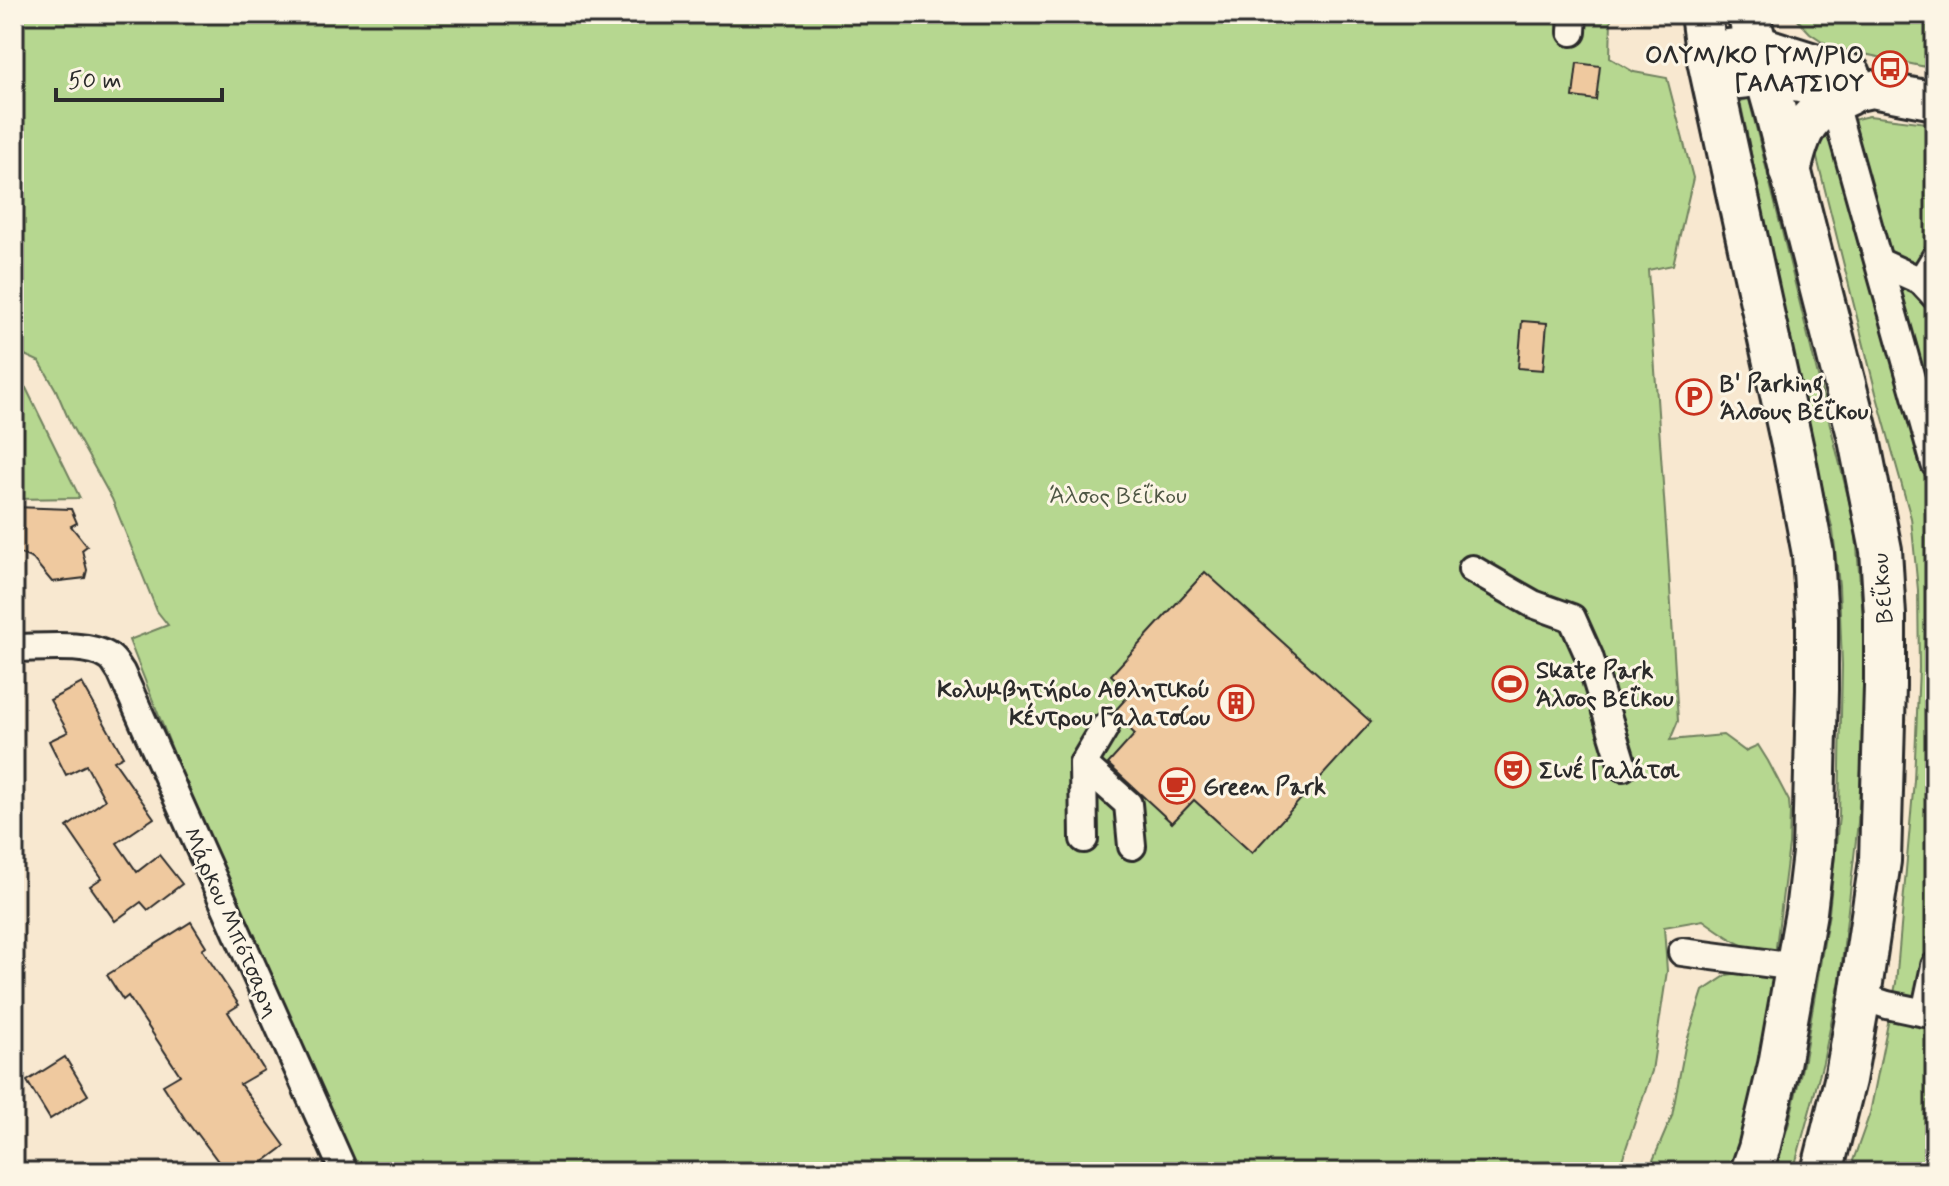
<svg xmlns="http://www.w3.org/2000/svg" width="1949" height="1186" font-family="Mynerve,sans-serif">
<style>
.green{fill:#b6d790;stroke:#70815e;stroke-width:2}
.building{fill:#efc99f;stroke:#2b2b2b;stroke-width:2}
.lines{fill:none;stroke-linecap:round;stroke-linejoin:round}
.street-casing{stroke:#2b2b2b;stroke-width:32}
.secondary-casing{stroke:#2b2b2b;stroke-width:42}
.primary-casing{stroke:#2b2b2b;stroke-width:46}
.street{stroke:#fcf5e5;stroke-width:26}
.secondary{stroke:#fcf5e5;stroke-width:36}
.primary{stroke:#fcf5e5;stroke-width:40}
.labels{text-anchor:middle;stroke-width:6;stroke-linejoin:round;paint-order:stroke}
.poi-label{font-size:24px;font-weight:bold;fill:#2b2b2b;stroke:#fcf5e5;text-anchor:start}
.park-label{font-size:24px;fill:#4e5644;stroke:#fcf5e5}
.street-label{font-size:24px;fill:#2b2b2b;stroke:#fcf5e5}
</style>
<rect width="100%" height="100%" fill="#f8e8d0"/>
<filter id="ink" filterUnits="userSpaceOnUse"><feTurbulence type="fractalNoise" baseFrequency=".0125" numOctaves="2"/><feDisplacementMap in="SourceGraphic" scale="16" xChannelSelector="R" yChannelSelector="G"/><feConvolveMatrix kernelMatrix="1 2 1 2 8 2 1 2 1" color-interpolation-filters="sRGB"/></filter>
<g filter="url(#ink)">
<g class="green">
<path d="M14,14H1620L1611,18L1610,58L1634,72L1667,78L1693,178L1673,265L1648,270L1668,555L1678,721L1670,740L1723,735L1745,751L1758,745L1768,761L1789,801L1790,813L1789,845L1775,955C1746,952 1726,936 1703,920L1664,927L1667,971L1652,1071L1618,1172H357L197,812L129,640L168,625L157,611L112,499L71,425L56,390L40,362L14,350Z"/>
<polygon points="1792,14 1935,14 1935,69 1831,47 1810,33"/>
<polygon points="1749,99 1855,525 1867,664 1858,822 1840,980 1823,1062 1793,1172 1773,1172 1789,1123 1804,1059 1829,913 1839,816 1842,665 1839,585 1833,531 1817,466 1740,101"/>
<path d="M1869,116L1935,124V1172H1849L1870,1113L1896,983L1914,780L1919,668L1918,590L1911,518L1876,393L1815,150C1833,126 1840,122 1869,116Z"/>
<polygon points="14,378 26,388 80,498 14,499"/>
<polygon points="1760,969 1775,977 1753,1099 1729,1172 1648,1172 1672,1116 1685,1047 1703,991 1727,975"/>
</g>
<g class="building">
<polygon points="1577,63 1600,66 1596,100 1573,97"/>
<polygon points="1522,321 1547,323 1543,370 1518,368"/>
<polygon points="14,507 71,509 77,523 71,526 87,546 82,550 87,570 85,578 52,582 33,559 14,551"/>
<polygon points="1205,572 1371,722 1252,853 1194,800 1172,823 1108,764 1135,734 1113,713 1131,693 1111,675"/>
<polygon points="82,683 123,756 114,761 154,818 117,843 137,872 159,855 182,884 148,910 141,902 115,921 90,886 102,878 67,827 105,800 86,765 66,775 49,741 68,732 50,700"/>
<polygon points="191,922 206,946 202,949 239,1005 228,1012 264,1070 240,1084 285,1146 250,1172 226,1172 197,1133 196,1134 185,1119 163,1085 180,1075 128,996 123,1000 107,975"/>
<polygon points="65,1057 88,1095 50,1119 27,1081"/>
</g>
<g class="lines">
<defs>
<g id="street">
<polyline points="1572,32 1573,14"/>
<polyline points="1838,118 1935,464"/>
<polyline points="1879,262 1921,281 1935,296"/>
<polyline points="1921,281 1935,258"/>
<polyline points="1472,569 1533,604 1572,618 1589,656 1623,767"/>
<path d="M14,648C40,648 88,642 109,657C115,661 117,667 121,672L344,1172"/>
<polyline points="1105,727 1083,764 1128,804 1132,846"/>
<polyline points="1083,764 1084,839"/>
<polyline points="1682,952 1796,967"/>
<polyline points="1860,996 1887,1005 1925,1013 1935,966"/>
</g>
<g id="secondary">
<polyline points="1706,51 1757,44 1852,74"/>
<polyline points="1712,83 1765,77 1849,94 1872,89 1935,101"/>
</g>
<g id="primary">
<polyline points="1701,14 1706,51 1794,454 1813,554 1817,619 1817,690 1813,853 1806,912 1779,1065 1759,1149 1751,1172"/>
<polyline points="1748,14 1775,110 1859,439 1881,550 1885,616 1885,686 1880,861 1860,996 1845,1080 1822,1172"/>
<path d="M1790,172C1800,128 1807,112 1849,94"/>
</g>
</defs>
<use href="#street" class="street-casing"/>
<use href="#secondary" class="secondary-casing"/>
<use href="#primary" class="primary-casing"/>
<use href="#street" class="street"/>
<use href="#secondary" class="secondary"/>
<use href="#primary" class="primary"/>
</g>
</g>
<defs>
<symbol id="bus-ring" viewBox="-11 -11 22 22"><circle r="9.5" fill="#fcf5e5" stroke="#c8321e" stroke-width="1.5"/><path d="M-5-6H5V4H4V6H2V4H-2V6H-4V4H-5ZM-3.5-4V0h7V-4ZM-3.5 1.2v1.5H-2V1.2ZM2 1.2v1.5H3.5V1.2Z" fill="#c8321e"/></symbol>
<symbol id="parking-ring" viewBox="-11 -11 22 22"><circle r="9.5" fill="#fcf5e5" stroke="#c8321e" stroke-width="1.5"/><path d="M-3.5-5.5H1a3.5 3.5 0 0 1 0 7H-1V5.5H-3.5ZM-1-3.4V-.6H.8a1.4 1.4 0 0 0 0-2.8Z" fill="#c8321e"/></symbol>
<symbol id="stadium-ring" viewBox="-11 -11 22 22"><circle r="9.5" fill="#fcf5e5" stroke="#c8321e" stroke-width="1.5"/><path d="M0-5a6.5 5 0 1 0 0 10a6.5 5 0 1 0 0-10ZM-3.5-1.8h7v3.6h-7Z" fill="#c8321e"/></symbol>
<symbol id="building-ring" viewBox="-11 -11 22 22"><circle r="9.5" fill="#fcf5e5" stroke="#c8321e" stroke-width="1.5"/><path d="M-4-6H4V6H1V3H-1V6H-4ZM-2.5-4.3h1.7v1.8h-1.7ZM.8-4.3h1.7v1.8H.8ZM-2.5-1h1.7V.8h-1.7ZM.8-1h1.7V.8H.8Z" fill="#c8321e"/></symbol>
<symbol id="theatre-ring" viewBox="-11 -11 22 22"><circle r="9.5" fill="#fcf5e5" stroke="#c8321e" stroke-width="1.5"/><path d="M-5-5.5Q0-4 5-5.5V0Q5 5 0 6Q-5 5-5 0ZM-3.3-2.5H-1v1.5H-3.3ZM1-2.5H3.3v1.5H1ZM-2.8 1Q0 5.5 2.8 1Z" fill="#c8321e"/></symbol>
<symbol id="cafe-ring" viewBox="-11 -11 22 22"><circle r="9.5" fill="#fcf5e5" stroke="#c8321e" stroke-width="1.5"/><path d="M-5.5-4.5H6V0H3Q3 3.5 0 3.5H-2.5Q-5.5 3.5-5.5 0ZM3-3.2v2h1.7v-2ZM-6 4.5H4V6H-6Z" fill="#c8321e"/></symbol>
</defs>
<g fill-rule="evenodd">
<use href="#bus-ring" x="1870" y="49" width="40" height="40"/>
<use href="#parking-ring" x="1674" y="377" width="40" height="40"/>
<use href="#stadium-ring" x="1490" y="664" width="40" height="40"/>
<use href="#building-ring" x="1216" y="683" width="40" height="40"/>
<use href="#theatre-ring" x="1493" y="750" width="40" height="40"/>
<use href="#cafe-ring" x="1157" y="766" width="40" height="40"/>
</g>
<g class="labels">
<g class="poi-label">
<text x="1864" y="63" text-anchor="end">ΟΛΥΜ/ΚΟ ΓΥΜ/ΡΙΟ<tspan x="1864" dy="28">ΓΑΛΑΤΣΙΟΥ</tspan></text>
<text x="1720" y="391">Β' Parking<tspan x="1720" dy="28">Άλσους Βεΐκου</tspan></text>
<text x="1536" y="678">Skate Park<tspan x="1536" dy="28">Άλσος Βεΐκου</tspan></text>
<text x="1210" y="697" text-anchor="end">Κολυμβητήριο Αθλητικού<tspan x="1210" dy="28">Κέντρου Γαλατσίου</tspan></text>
<text x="1539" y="778">Σινέ Γαλάτσι</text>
<text x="1203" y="794">Green Park</text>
</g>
<g class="park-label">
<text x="1118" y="503">Άλσος Βεΐκου</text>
</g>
<g class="street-label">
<text transform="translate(1882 588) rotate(-94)" y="8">Βεΐκου</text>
<text transform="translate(232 922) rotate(66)" y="8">Μάρκου Μπότσαρη</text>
</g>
</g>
<rect width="1949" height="1186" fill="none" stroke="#fcf5e5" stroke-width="48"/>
<rect x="24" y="24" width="1901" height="1138" fill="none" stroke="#2b2b2b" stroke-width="3" filter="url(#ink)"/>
<path d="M56 88v12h166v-12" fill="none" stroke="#2b2b2b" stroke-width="4"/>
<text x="68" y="88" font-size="24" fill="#2b2b2b" stroke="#fcf5e5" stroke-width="6" paint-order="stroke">50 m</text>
</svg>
